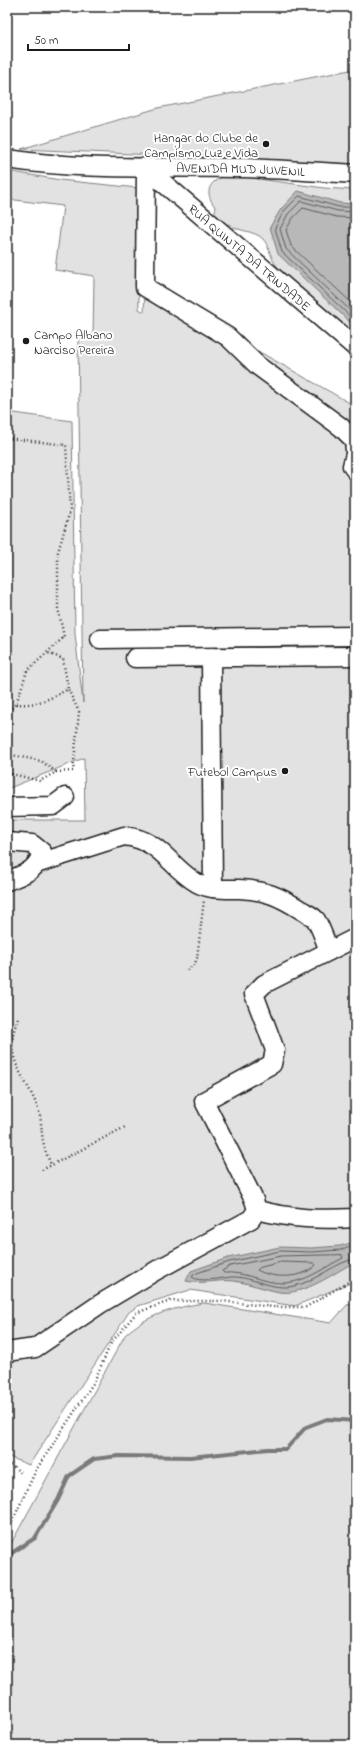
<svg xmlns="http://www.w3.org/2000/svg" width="362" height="1752" font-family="'Indie Flower',sans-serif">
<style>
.green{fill:#e2e2e2;stroke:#7f7f7f}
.water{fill:#b8b8b8;stroke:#7a7a7a}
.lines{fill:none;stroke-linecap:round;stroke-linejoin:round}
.shore{stroke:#5a5a5a;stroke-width:1}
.stream{stroke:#7a7a7a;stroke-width:4}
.minor-casing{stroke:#1c1c1c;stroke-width:21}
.path{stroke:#1c1c1c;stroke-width:2.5;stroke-dasharray:1 3;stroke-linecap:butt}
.minor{stroke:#fff;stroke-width:18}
.poi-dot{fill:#1c1c1c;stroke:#fff;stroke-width:1.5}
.labels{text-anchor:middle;stroke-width:4;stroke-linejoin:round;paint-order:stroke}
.poi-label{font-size:13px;fill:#1c1c1c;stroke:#fff;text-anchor:end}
.street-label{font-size:13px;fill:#1c1c1c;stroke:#fff}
</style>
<rect width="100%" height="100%" fill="#fff"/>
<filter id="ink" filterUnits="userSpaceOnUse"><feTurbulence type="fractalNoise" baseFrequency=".025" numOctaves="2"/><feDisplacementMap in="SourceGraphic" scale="8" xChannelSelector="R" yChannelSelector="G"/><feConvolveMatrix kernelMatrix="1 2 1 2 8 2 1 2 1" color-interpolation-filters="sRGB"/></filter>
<g filter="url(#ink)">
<g class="green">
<polygon points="355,69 355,164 21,149 158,108"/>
<polygon points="7,171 60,180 138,188 139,309 144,312 145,287 355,406 355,1281 295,1306 190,1290 138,1306 129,1312 29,1465 7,1456 7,820 85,820 84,758 7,789 7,412 72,421 75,634 83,703 78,338 93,338 94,276 55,270 63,206 7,199"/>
<path d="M230,175L324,188L355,190V342L294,290V282C286,276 279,270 274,262C270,255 269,246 263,239C254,230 238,232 229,224L224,226L213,216L216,208C202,191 210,179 230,175Z"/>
<path d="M204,1303L331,1323L347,1305L355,1304V1745H7V1551L125,1335C146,1315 176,1307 204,1303Z"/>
</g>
<g class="water">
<polygon points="298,191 340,203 355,204 355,327 278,254 270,227 281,209"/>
<path d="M355,1242V1262C333,1273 305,1296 279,1292C264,1289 249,1283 234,1281C218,1279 202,1285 186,1281L191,1271L228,1258L280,1247L311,1248L340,1246Z"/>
</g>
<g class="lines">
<g class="shore">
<polyline points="355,207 339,207 299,196 284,211 275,228 282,252 355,321"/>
<polyline points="355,212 338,211 301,201 288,214 280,229 286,249 355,315"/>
<polyline points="355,218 337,217 303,208 293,218 286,230 291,246 355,306"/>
<path d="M355,1246L340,1250L312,1252L280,1251L229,1262L194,1274L192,1277C199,1283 222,1278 231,1277C252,1276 272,1291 294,1286C315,1282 337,1261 355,1259"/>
<path d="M342,1255L343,1258C323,1268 305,1283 282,1283C262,1283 244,1271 224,1273L222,1271L230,1266L281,1256Z"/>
<path d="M281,1262L314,1263L316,1265C303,1279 273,1279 257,1270L259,1268Z"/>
</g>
<polyline class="stream" points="7,1556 35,1538 58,1500 69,1476 94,1459 119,1456 190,1457 268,1449 286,1449 306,1427 327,1419 355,1421"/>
<defs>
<g id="minor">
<path id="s1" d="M7,159C85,171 165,166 243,168C280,169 318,172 355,174"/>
<polyline points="146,168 145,287 228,337 258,366 341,427 354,440 355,451"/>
<path id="s2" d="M146,168L355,347"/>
<polyline points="355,454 352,466 355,470"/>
<polyline points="100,639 355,636"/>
<polyline points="211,657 213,888"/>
<polyline points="135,658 355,656"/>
<polyline points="7,807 53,806 65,797"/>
<path d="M7,842L32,844L42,852C37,871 24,874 7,881"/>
<path d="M39,863L124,836C162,840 168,866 197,883C209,890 225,889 239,889C265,890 279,896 301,910C306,913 313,916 316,920C322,930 325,941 329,951"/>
<path d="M257,1210C293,1219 319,1220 355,1218"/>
<polyline points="7,1352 35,1348 100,1304 157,1270 251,1219 257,1210 254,1200 204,1101 272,1064 275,1050 254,994 264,984 355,938"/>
</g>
</defs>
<use href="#minor" class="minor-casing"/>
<g class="path">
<polyline points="7,438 66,445 70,511 58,552 58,608 64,637 27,671 16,704 7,712"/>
<path d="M16,704C36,706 50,699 68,689L63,659L48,653"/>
<polyline points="7,754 41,761 56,772 40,781 12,774 7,765"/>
<polyline points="56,772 73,771 79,712 68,689"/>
<polyline points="187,970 195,964 197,958 204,900"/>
<path d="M18,1018C1,1062 27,1074 39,1112C42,1122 41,1134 44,1145C45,1152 49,1159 51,1165"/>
<polyline points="42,1170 127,1126"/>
<polyline points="7,1462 23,1474"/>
<polyline points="7,1533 36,1470 94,1382 111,1343 136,1313 170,1301 222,1301 273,1307 306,1307 355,1278"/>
</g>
<use href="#minor" class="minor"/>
</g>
</g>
<g class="poi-dot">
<circle cx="266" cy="144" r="4"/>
<circle cx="26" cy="341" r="4"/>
<circle cx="285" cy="771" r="4"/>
</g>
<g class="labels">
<g class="poi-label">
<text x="258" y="142">Hangar do Clube de<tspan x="258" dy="15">Campismo Luz e Vida</tspan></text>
<text x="34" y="339" text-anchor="start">Campo Albano<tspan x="34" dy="15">Narciso Pereira</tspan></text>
<text x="277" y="776">Futebol Campus</text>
</g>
<g class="street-label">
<text dy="5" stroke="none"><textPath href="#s1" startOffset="234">AVENIDA MUD JUVENIL</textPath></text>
<text dy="5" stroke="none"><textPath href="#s2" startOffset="137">RUA QUINTA DA TRINDADE</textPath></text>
</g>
</g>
<rect width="362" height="1752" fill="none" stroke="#fff" stroke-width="24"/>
<rect x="12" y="12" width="338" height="1728" fill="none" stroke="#1c1c1c" stroke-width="1.5" filter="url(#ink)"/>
<path d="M28 44v6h101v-6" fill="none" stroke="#1c1c1c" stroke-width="2"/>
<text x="34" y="44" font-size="12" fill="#1c1c1c" stroke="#ffffff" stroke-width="3" paint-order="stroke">50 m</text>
</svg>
